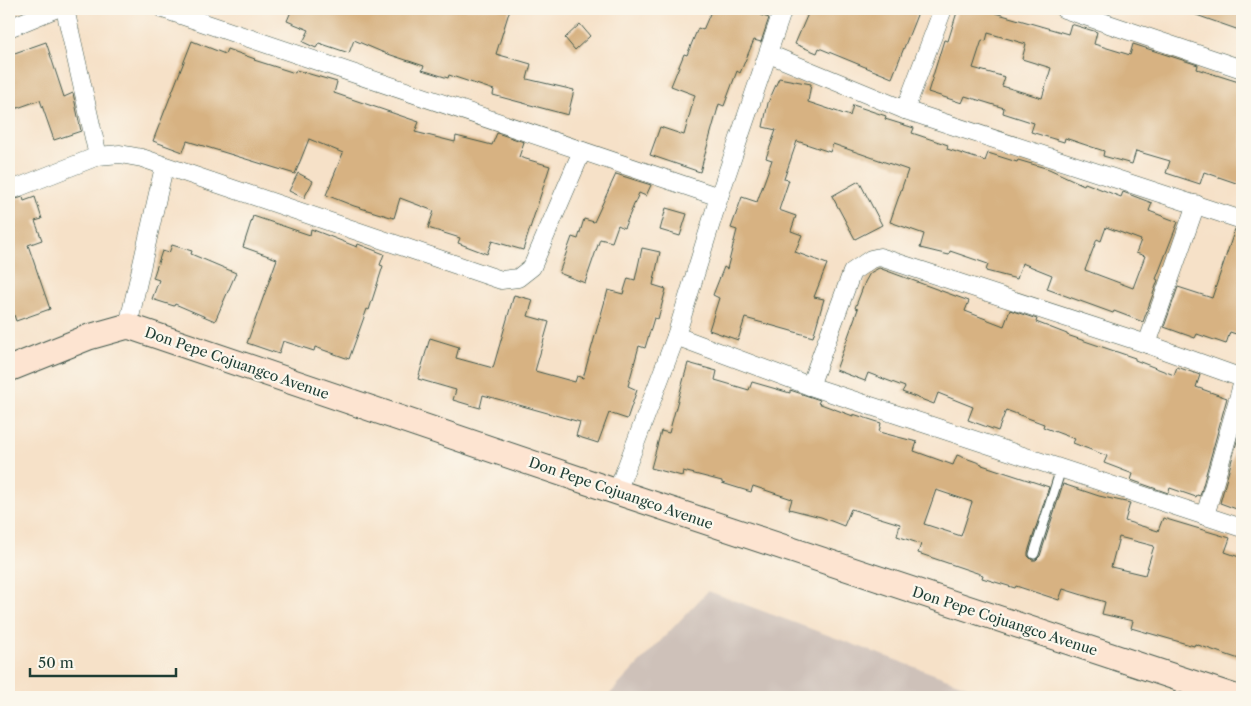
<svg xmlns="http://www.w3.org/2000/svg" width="1251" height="706" font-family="'Libre Caslon Text',serif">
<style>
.industrial{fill:#cec1b9}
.building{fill:#d7b282;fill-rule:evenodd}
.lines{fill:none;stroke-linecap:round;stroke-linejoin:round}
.lane-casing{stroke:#3f564a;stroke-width:11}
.street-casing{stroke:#3f564a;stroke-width:19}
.secondary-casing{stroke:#3f564a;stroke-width:27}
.lane{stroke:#fff;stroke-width:9}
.street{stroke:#fff;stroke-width:18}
.secondary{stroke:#fde4d1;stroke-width:25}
.labels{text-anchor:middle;stroke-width:4.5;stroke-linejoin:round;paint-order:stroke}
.street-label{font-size:14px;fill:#1f3d34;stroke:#fbf7ec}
</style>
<rect width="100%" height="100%" fill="#fbf7ec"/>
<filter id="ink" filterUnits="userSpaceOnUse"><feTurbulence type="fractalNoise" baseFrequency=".02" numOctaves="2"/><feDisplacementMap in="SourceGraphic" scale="10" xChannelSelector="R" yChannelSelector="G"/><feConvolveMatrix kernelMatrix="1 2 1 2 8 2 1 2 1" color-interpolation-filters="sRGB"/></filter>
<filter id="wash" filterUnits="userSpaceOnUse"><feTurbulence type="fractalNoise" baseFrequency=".0096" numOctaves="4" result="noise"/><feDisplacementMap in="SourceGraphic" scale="20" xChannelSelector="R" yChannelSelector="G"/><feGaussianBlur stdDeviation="1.12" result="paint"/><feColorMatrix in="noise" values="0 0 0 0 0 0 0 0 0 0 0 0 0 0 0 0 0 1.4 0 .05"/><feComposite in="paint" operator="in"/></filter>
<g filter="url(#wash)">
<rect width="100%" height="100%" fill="#f6e1c8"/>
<polygon class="industrial" points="708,591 972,688 974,697 607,697"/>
<g id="blocks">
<g class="building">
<polygon points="292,9 390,9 405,15 407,9 510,9 496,54 531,64 527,79 574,90 568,115 493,95 494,90 449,75 448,78 422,70 424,66 382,52 354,40 349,53 319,43 316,48 303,42 309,30 287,21"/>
<polygon points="712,9 763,9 760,15 769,18 761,42 754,40 740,73 737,71 724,106 719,104 700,172 650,155 660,127 684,135 695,95 671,86 684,54 687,55 698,28 703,30"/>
<polygon points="810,9 917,9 915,14 917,15 892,78 819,48 817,53 795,44"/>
<path d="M958,9H996L995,13L1068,34L1071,24L1097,32L1094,44L1130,55L1133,44L1198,65L1197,69L1242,83V185L1204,172L1200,184L1166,173L1170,161L1136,151L1132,164L1103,156L1104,151L1065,138L1064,142L1031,132L1034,123L1003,113L1004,108L965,96L962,103L928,92L944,40L948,41ZM988,33L1026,44L1022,59L1051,68L1042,98L1002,86L1005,77L973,68L982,40L986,41Z"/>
<polygon points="1185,9 1242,9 1242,31 1185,11"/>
<polygon points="580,24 590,36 575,50 565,38"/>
<polygon points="192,41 225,54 227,49 255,59 254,60 295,73 296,70 337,82 334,93 419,122 415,132 455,142 456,136 492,145 497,133 524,142 519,157 550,166 523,250 492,241 487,254 458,243 460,238 428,228 434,211 400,198 394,218 354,206 326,195 343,153 309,139 295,174 187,141 183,152 153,141"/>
<polygon points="46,42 64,97 73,93 81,131 54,140 40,100 9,111 9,55"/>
<path d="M779,78L811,84L808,102L850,116L853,105L886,116L885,119L914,128L912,133L948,145L947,149L985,161L988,153L1017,162L1018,160L1049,169L1084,185L1085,183L1121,197L1123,192L1152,203L1149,211L1178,222L1156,279L1158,280L1143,322L1114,311L1113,313L1047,289L1052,275L1022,263L1017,279L986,271L988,264L950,251L949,255L920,248L924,234L890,222L908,170L833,144L830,152L797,141L784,179L789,180L779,210L796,216L791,231L802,235L795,252L827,264L814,297L824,299L813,337L745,318L738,340L709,330L719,298L713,295L724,267L727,269L737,230L731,228L742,197L757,202L772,160L766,158L776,130L763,127L768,103ZM1106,227L1141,240L1136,253L1145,256L1133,288L1085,270L1097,239L1101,241Z"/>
<polygon points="9,164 15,177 9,180"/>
<polygon points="298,173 313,181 304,198 289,191"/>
<polygon points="616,174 651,185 646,196 639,193 624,228 618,225 612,242 600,239 585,283 559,273 572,237 578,239 584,219 594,222"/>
<polygon points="859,181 882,225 855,239 832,196"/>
<polygon points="23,197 24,201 35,197 42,219 35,221 42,240 28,245 50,309 16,321 9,300 9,201"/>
<polygon points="666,208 687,214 680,236 660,230"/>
<polygon points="253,216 310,235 311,229 357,247 358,244 384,254 380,265 383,266 369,310 367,309 349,359 315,347 314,351 283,341 279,354 247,343 277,259 243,247"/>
<polygon points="1235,229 1242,230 1242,336 1230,332 1226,344 1197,334 1195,338 1164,327 1178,287 1212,298"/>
<polygon points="172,245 192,251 191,254 236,273 215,321 175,304 174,306 152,299 159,280 153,278 162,251 169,253"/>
<polygon points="642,248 660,252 653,285 666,289 658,319 654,318 645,348 639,346 628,386 637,390 627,419 609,413 598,443 576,436 580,422 483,395 480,408 453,400 456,390 418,379 430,338 459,347 456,358 493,368 514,295 533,300 528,316 549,322 535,371 575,382 577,376 583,378 608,290 623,294 628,278 635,280"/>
<polygon points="879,268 969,301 965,311 1004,326 1010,310 1037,319 1036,322 1067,334 1067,335 1135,358 1135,360 1174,375 1177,367 1200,375 1196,387 1227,398 1200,496 1197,495 1196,497 1170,488 1168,493 1131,480 1133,474 1104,463 1107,456 1073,443 1075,439 1043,427 1044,424 1006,410 998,431 968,420 973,407 938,393 934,404 902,392 905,387 868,373 865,381 836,370 858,309 855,308 865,282 870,273"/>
<path d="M688,363L717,371L715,380L749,390L752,382L790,393V390L820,400L818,403L853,416V414L881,423L879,432L917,442L914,451L953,465L957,455L982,464V465L1049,487L1028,552V556L1032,560H1036L1040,556L1063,484L1099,496L1130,503L1125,521L1158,531L1163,518L1230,538L1225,552L1242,558V660L1195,644L1194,646L1131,628L1133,621L1102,614L1105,602L1063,589L1059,600L1016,586L1015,588L982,578L983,575L918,553L921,544L897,536L900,524L851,509L844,526L821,517L789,509L792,499L753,486L751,492L722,483V481L683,471L682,476L651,468L661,431L669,433ZM936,490L972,502L961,536L924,524ZM1119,537L1154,546L1145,575L1111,567Z"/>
<polygon points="1242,423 1242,511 1220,503"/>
</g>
</g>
</g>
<g filter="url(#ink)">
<use href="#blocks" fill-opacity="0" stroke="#3f564a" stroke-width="1"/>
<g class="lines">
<defs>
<polyline id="lane" points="1034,554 1061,469"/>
<g id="street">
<polyline points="65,9 98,156"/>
<polyline points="163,9 719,197"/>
<polyline points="1064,9 1242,69"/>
<polyline points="9,28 55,9"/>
<polyline points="769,54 905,110 1242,220"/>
<polyline points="905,110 943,9"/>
<polyline points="9,191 98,156 120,154 142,158 501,280 518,278 532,267 582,151"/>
<polyline points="128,326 164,167"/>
<polyline points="676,336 810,386 1242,528"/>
<polyline points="1147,344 1196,204"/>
<polyline points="810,386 852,272 871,259 880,257 1147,344 1242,378"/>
<polyline points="617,492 676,336 719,197 783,9"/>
<polyline points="1205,516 1242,385"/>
</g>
<polyline id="secondary" points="9,369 89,337 128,326 617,492 1235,697"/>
</defs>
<use href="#lane" class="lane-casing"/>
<use href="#street" class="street-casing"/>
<use href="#secondary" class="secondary-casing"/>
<use href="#lane" class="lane"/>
<use href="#street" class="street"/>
<use href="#secondary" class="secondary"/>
</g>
</g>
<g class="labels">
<g class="street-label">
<text transform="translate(237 363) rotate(19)" y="5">Don Pepe Cojuangco Avenue</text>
<text transform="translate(621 493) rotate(19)" y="5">Don Pepe Cojuangco Avenue</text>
<text transform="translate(1005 621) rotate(18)" y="5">Don Pepe Cojuangco Avenue</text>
</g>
</g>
<rect width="1251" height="706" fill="none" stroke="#fbf7ec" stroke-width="30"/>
<path d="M30 668v8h146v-8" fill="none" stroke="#1f3d34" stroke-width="2.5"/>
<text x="38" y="668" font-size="15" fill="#1f3d34" stroke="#fbf7ec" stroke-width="4" paint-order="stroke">50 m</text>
</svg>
